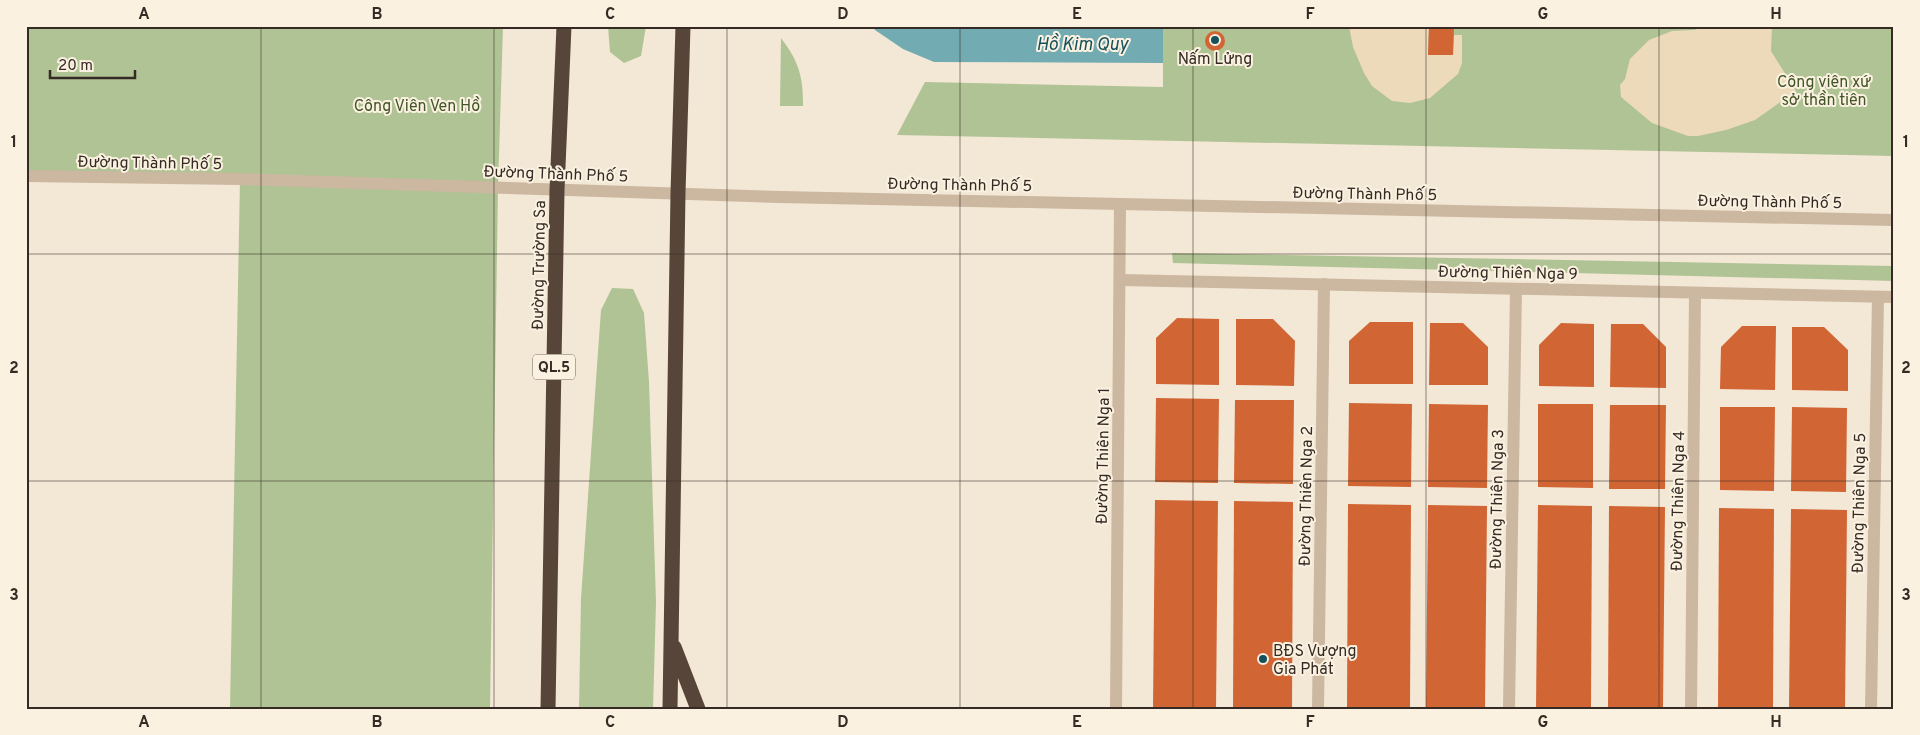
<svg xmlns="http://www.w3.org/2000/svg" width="1920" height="735" font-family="Overpass,sans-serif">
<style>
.green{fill:#b0c394}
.plaza{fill:#eddaba}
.water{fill:#72abb2}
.building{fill:#d26534}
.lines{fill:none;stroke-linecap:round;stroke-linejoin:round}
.minor{stroke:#ccb7a0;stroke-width:12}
.highway{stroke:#57453a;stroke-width:15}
.grid{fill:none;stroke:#352b24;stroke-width:1;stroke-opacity:0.55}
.poi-dot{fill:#16515a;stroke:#fbf1e1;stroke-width:2}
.labels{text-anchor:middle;stroke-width:4;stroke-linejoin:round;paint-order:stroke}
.shield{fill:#fbf1e1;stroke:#70665d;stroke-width:1}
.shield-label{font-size:15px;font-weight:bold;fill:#352b24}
.poi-label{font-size:16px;fill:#352b24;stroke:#fbf1e1}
.park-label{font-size:16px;fill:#415526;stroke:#fbf1e1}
.street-label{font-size:16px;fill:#352b24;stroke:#fbf1e1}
.water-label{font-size:18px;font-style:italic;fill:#16515a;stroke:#fbf1e1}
.neatline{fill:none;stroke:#352b24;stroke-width:2}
.grid-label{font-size:16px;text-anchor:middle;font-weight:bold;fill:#352b24}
</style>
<rect width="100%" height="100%" fill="#f3e7d5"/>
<g class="green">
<polygon points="26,26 503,26 498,187 490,709 230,709 240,179 26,176"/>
<polygon points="608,26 646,26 641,56 624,63 610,52"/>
<polygon points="1163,26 1894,26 1894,156 897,135 925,82 1163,87"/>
<path d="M781,38C799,62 803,76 803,106H780Z"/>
<polygon points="1172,253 1894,266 1894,281 1173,263"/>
<polygon points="612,288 633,289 644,313 649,382 656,602 653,709 579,709 581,599 596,380 601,310"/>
</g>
<g class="plaza">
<polygon points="1349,26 1429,26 1428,55 1453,55 1454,35 1462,35 1462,63 1458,74 1430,98 1410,103 1392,101 1372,86 1364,73 1353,47"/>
<polygon points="1701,26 1772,26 1771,51 1796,91 1755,120 1726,130 1698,136 1688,136 1652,123 1621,97 1620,85 1625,79 1630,59 1649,40 1672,31 1695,30"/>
</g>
<polygon class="water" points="872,26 1163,26 1163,63 934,62 903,49 875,30"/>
<g class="building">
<polygon points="1429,26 1454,26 1453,55 1428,55"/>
<circle cx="1215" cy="41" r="10"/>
<polygon points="1177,318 1219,319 1219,385 1156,384 1156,338"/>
<polygon points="1236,319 1273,319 1295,341 1294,386 1236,385"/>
<polygon points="1370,322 1413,322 1413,384 1349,384 1349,341"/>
<polygon points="1430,323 1463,323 1488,347 1488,385 1429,385"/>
<polygon points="1561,323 1594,324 1594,387 1539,386 1539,345"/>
<polygon points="1611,324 1643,324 1666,347 1666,388 1610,387"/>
<polygon points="1742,326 1776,326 1775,390 1720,389 1721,347"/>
<polygon points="1792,327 1824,327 1848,350 1848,391 1792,390"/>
<polygon points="1156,398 1219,399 1218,483 1155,482"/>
<polygon points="1235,400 1294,400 1293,484 1234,483"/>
<polygon points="1349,403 1412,404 1411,487 1348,486"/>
<polygon points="1429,404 1488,405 1487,488 1428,487"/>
<polygon points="1538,404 1593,404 1593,488 1538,487"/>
<polygon points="1610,405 1666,405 1665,489 1609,489"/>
<polygon points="1720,407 1775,407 1774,491 1720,490"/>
<polygon points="1792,407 1847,408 1846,492 1791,491"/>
<polygon points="1155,500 1218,501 1216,709 1153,709"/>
<polygon points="1234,501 1293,502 1292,709 1233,709"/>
<polygon points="1348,504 1411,505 1410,709 1347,709"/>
<polygon points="1428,505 1487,506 1485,709 1426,709"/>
<polygon points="1538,505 1592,506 1591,709 1536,709"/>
<polygon points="1609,506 1665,507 1663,709 1608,709"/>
<polygon points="1719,508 1774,509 1773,709 1718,709"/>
<polygon points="1791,509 1847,510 1845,709 1789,709"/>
</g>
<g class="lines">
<g class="minor">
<polyline points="26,176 240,179 780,197 1894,220"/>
<polyline points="1121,280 1894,297"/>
<polyline points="1116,709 1120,204"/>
<polyline points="1318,709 1324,284"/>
<polyline points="1509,709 1516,289"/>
<polyline points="1691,709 1695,293"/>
<polyline points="1871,709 1878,297"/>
</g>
<g class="highway">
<polyline points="674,647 698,709"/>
<polyline points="548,709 557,190 564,26"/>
<polyline points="670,709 678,193 683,26"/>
</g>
</g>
<path class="grid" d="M261,26V709M494,26V709M727,26V709M960,26V709M1193,26V709M1426,26V709M1659,26V709M26,254H1894M26,481H1894"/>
<g class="poi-dot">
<circle cx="1215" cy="40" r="5"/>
<circle cx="1263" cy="659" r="5"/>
</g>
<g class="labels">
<rect class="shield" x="533" y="354.5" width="42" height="25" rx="4"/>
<g class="shield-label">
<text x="554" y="372">QL.5</text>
</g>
<g class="poi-label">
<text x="1215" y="64">Nấm Lửng</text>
<text x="1273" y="656" text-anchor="start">BĐS Vượng<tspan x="1273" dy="18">Gia Phát</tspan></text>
</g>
<g class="park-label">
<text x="1824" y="87">Công viên xứ<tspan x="1824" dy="18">sở thần tiên</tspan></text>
<text x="417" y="111">Công Viên Ven Hồ</text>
</g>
<g class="street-label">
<text transform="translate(150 162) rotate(1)" y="6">Đường Thành Phố 5</text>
<text transform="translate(556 173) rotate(2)" y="6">Đường Thành Phố 5</text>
<text transform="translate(960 184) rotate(1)" y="6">Đường Thành Phố 5</text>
<text transform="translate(1365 193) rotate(1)" y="6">Đường Thành Phố 5</text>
<text transform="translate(1770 201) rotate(1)" y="6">Đường Thành Phố 5</text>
<text transform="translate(538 265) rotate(-89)" y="6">Đường Trường Sa</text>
<text transform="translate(1508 272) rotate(1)" y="6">Đường Thiên Nga 9</text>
<text transform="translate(1102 456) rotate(-89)" y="6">Đường Thiên Nga 1</text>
<text transform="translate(1305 496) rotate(-89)" y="6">Đường Thiên Nga 2</text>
<text transform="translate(1496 499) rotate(-89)" y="6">Đường Thiên Nga 3</text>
<text transform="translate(1677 501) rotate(-89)" y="6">Đường Thiên Nga 4</text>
<text transform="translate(1858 503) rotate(-89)" y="6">Đường Thiên Nga 5</text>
</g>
<g class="water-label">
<text x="1082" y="50">Hồ Kim Quy</text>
</g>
</g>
<rect width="1920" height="735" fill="none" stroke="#fbf1e1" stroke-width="55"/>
<path d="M50 70v8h85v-8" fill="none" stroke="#352b24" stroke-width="2.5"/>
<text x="58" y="70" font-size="15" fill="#352b24" stroke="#fbf1e1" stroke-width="4" paint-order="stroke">20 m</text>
<rect x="28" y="28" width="1864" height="680" class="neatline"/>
<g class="grid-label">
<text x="144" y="19">A</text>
<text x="377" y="19">B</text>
<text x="610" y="19">C</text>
<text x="843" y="19">D</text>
<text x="1077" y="19">E</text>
<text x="1310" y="19">F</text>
<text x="1543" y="19">G</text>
<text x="1776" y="19">H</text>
<text x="14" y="147">1</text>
<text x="1906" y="147">1</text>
<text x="14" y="373">2</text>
<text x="1906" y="373">2</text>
<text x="14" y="600">3</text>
<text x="1906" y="600">3</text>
<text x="144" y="727">A</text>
<text x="377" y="727">B</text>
<text x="610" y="727">C</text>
<text x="843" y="727">D</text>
<text x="1077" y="727">E</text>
<text x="1310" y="727">F</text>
<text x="1543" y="727">G</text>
<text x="1776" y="727">H</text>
</g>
</svg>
